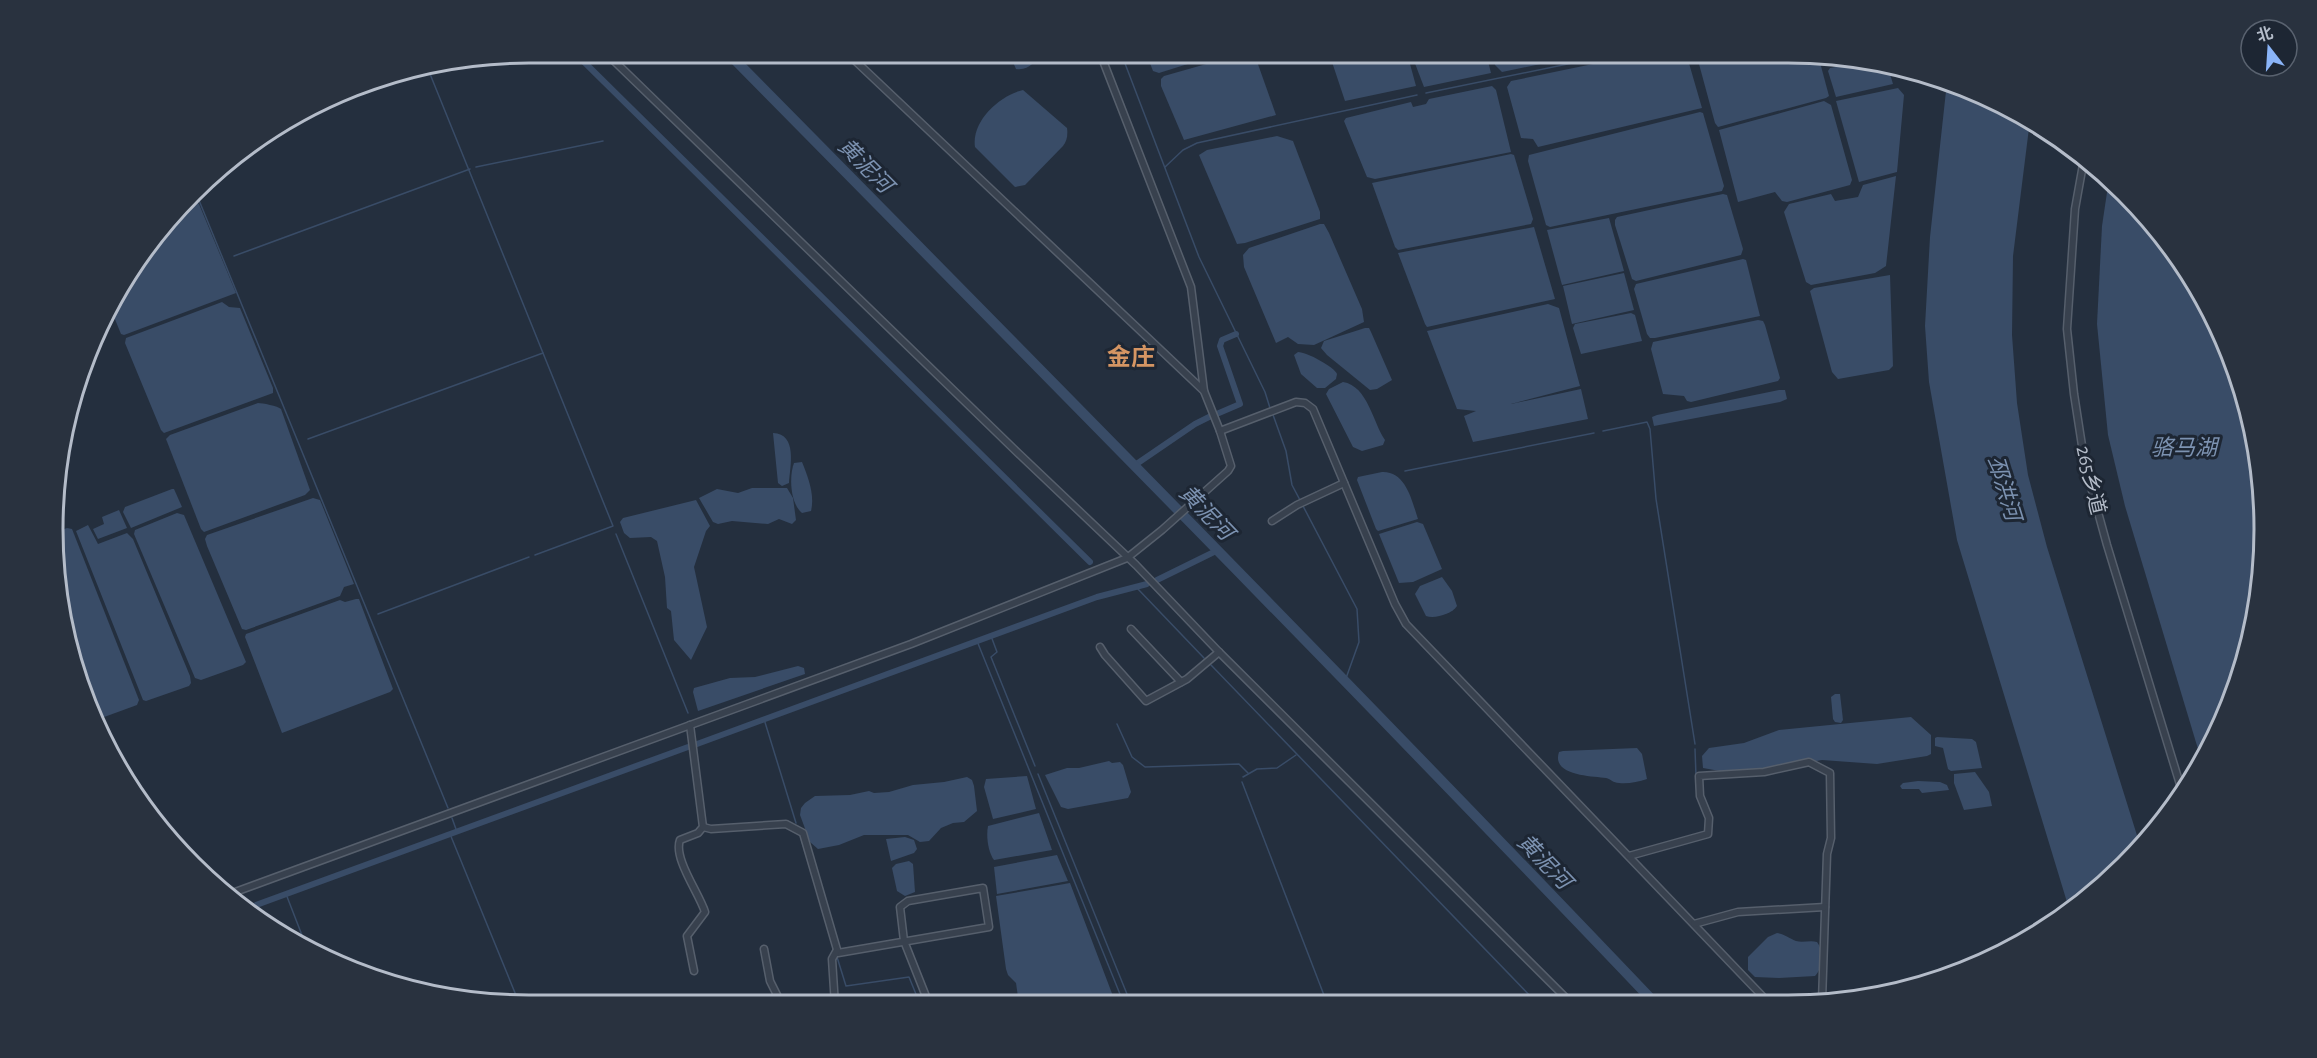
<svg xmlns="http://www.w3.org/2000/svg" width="2317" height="1058" font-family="'Alegreya Sans','Noto Sans SC',sans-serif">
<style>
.water{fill:#394c67}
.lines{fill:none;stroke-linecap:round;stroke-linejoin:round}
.stream{stroke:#394c67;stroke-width:1.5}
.canal{stroke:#394c67;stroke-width:6}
.river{stroke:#394c67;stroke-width:10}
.minor-casing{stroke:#565f6c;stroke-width:9}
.minor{stroke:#38414e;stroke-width:6}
.labels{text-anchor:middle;stroke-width:6;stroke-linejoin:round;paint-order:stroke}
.street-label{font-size:21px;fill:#b4bcc9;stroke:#1d2633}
.water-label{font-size:22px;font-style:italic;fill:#7c92b1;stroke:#1d2633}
.quarter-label{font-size:24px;font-weight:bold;fill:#d59563;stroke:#1d2633}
.rim{fill:none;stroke:#b4bcc9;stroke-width:3}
</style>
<rect width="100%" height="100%" fill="#242f3e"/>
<g class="water">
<path d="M1009,53H1043C1035,61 1029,71 1016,69Z"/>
<polygon points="1146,53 1223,53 1159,73 1153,71"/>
<polygon points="1245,53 1254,53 1276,115 1184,140 1161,86 1161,79 1164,76"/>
<polygon points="1329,53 1407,53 1416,86 1345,101"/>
<polygon points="1411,53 1486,53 1491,73 1424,87"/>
<polygon points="1492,53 1586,53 1584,55 1502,72 1495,65"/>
<polygon points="1646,53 1686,53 1702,108 1538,147 1533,139 1521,138 1507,87 1511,81"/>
<polygon points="1696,53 1788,53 1818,55 1829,96 1826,98 1718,127 1715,123"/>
<polygon points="1870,61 1887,64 1893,84 1836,97 1828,71 1830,68"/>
<polygon points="1947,82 1970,89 2030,120 2013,256 2012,335 2017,403 2028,475 2047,547 2140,845 2078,907 2070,912 1957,540 1929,382 1925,326 1930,237"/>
<polygon points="1492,86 1496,90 1511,152 1375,179 1367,177 1344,121 1346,118 1411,102 1413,107 1426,104 1429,99"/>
<polygon points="1898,88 1904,95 1897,172 1859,182 1836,101"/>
<path d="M1023,90L1067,128C1068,135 1067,141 1063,146L1025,185L1015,187L975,147C971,121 1000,95 1023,90Z"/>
<polygon points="1824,101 1831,105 1852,180 1850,185 1787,202 1782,201 1775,192 1738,202 1719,130"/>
<polygon points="1700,112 1703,113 1724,186 1722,191 1550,227 1546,225 1528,161 1529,155"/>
<polygon points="1277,136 1293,141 1320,212 1320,219 1245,243 1237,244 1199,155 1207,150"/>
<polygon points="1511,154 1514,155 1533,219 1531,224 1398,250 1395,247 1372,183"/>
<polygon points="1896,176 1886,266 1875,273 1811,285 1806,282 1784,212 1789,204 1831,194 1835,201 1858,197 1863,185"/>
<polygon points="2109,179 2125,192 2184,264 2228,346 2255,436 2264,529 2255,622 2228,711 2201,759 2125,506 2108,435 2097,324 2102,226"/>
<polygon points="1723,194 1727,195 1743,249 1741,255 1636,281 1632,279 1615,225 1615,220 1617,217"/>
<polygon points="195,201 199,204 236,293 124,335 121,334 110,307 116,291 189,202"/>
<polygon points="1609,218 1624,271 1562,285 1547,230"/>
<polygon points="1320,224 1324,224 1329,233 1362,309 1364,322 1314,345 1298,344 1288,337 1276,343 1244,267 1243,255 1249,248"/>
<polygon points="1534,227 1555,299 1427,327 1425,324 1398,253"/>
<polygon points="1743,259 1746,260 1760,316 1655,338 1650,338 1647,334 1634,289 1636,284"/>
<polygon points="1624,273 1634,310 1572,324 1563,286"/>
<polygon points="1890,275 1893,366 1889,370 1838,379 1832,372 1810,291 1814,288"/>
<polygon points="222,302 229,307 240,308 273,388 273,393 164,433 161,430 125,343 126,338"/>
<polygon points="1548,304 1559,308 1580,386 1511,404 1581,389 1588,419 1473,442 1464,416 1476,411 1457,409 1427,331"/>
<polygon points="1631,313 1635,315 1642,341 1581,354 1573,328 1575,324"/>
<polygon points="1758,320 1763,321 1765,325 1780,378 1778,381 1691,402 1687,401 1684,396 1663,394 1651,349 1653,342"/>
<polygon points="1365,328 1369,328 1371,332 1392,380 1377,389 1370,390 1327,355 1321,348 1324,341"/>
<path d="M1298,352C1307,352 1334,367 1337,374L1336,379L1325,388H1317L1301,374L1294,355Z"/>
<path d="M1343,382C1368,386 1373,423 1385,440L1383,445L1362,451L1353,447L1326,394L1329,389Z"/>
<polygon points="1779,390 1785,390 1787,399 1780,402 1654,426 1652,417 1657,415"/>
<path d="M258,403C262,403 278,406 281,409L310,490L305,495L204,532L201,529L166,439L170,435Z"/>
<path d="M773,433C798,434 790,467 789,483L782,486L778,483Z"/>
<path d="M802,462C808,477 815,495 811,511L802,513C790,503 789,476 794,463Z"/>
<path d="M1382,472C1406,471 1412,501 1418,519L1378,531L1376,529L1357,480L1358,477Z"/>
<polygon points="752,488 787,488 793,498 796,520 792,524 779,519 768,524 732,521 718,524 713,522 699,498 717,489 738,493"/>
<polygon points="172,489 174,489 182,507 131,528 123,512 125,507"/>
<polygon points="313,498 320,500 354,584 344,587 340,596 246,630 242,629 207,546 205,539 207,535"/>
<polygon points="696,500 710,526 706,531 694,567 707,627 691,660 674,640 671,611 667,608 665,577 657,541 651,537 630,538 624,533 620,522 623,518"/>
<polygon points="119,510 127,528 98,539 93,529 104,524 102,517"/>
<polygon points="177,513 184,515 246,662 243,665 201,680 195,678 134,534 135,530"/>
<polygon points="1417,522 1423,524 1442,569 1413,582 1399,583 1379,534"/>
<polygon points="88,525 98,544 127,533 133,539 190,676 191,683 189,686 146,701 143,700 76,531"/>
<polygon points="67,528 72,529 139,700 137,705 96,720 77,681 57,592 59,531"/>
<path d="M1442,577L1452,591L1457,606C1452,614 1435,619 1426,616L1415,594L1420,586Z"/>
<polygon points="356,599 359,599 393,689 390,692 282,733 245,637 246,634 340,600 345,602"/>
<polygon points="798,666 804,668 805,674 698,711 693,692 694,688 730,678 755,677"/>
<polygon points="1835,694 1840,694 1843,720 1841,723 1835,722 1833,719 1831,697"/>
<polygon points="1911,717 1931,735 1931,754 1927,756 1877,764 1822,760 1764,770 1725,772 1703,768 1702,756 1709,748 1744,743 1779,730"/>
<polygon points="1937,737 1972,739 1976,742 1982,768 1951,771 1948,769 1943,748 1935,746 1935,738"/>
<path d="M1637,748L1642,754L1647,779C1638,782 1628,784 1619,783C1613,783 1611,779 1606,778C1592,776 1551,776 1559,752L1563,751Z"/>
<polygon points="1109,761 1112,763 1120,762 1123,765 1131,792 1128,798 1068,809 1061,807 1045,775 1067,768 1079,768"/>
<polygon points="1975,772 1989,792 1992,806 1964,810 1954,783 1954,774"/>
<polygon points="1027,776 1036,809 993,819 984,787 986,779"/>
<polygon points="967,777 972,780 974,786 977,811 964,822 953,823 941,828 929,841 920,842 908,835 864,835 839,845 818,849 810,842 800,815 801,808 805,803 815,796 850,795 869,791 874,793 889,792 913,785 944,782"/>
<polygon points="1918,781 1940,782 1947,785 1949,790 1922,793 1919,789 1902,789 1900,786 1903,783"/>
<path d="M1039,813L1052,850L994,860C988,852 986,836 988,826Z"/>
<polygon points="905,837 914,840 917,849 914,853 891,861 886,839"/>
<polygon points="1057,855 1068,881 997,894 994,867"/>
<polygon points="909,861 913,864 915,892 905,896 897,891 892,868 896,864"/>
<polygon points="1070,883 1116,1004 1019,1004 1016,983 1008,975 1006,969 996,896"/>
<path d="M1777,933C1784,934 1789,938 1796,941C1803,943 1810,940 1817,942C1824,951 1823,968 1815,976L1779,978L1755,977L1748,970V957L1768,937Z"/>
</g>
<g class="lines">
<g class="stream">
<polyline points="1121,53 1199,257 1265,392 1270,408"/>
<polyline points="428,69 613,526 535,555"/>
<polyline points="1426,93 1621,53"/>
<polyline points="476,167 603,141"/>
<polyline points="1165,167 1183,150 1197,143 1417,95"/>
<polyline points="196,193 448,808"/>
<polyline points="234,256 470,169"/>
<polyline points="1272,412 1286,451 1292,485 1301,502"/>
<polyline points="1603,431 1647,422 1650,429 1656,499 1695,744"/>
<polyline points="308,439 543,353"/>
<polyline points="1405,471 1594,433"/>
<polyline points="1303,506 1357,609 1359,642 1345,681"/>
<polyline points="616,534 688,713"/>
<polyline points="1137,588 1204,658"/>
<polyline points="378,614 529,557"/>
<polyline points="991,636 997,652 991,657 1035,766"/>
<polyline points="977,641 1124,1004"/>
<polyline points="1211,665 1536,1002"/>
<polyline points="764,719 796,823"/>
<polyline points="1117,724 1132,757 1145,767 1239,764 1248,773"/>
<polyline points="1695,749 1696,776"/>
<polyline points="1038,774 1131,1004"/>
<polyline points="1243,777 1257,769 1277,768 1296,755"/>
<polyline points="1242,782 1327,1003"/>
<polyline points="452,818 457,832"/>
<polyline points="450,834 520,1005"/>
<polyline points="800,835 818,894"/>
<polyline points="286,894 305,943"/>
<polyline points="837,957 846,986 909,977 920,1004"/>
</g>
<g class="canal">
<polyline points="575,53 1090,562"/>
<polyline points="1219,413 1240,404 1220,346 1222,340 1236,334"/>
<polyline points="1135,465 1195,424 1209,417"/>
<polyline points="1157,580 1218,550"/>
<polyline points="697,744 1097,597 1147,584"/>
<polyline points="248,908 688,747"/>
</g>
<path class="river" d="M728,53C1038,367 1349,682 1654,1002"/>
<defs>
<g id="minor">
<polyline points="606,53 1018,453 1136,565 1219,652 1570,1002"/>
<polyline points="847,53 1204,391"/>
<polyline points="1100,53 1191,287 1204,391 1220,431 1296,402 1305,403 1313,409 1395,604 1406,624 1768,1002"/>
<polyline points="2084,159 2075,209 2067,329 2074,394 2085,465 2107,545 2182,791"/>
<polyline points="1272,521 1297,505 1344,483"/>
<polyline points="1131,629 1181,682"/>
<polyline points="1100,647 1105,655 1146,701 1187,679 1219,652"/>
<path d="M690,725L703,827L698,833L680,840C673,858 699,893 705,912L687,936L694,971"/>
<polyline points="703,827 711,829 786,824 803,833 838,953 989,927 983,888 908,901 900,907 904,941 929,1004"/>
<polyline points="1629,856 1708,834 1709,818 1700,796 1699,776 1764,772 1809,762 1830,773 1831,838 1827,854 1822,1001"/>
<polyline points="227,895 911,644 1127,558 1162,530 1228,471 1231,466 1220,431"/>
<polyline points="1694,924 1738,912 1825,907"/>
<polyline points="764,949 770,981 782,1005"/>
<polyline points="835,1005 832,959 837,950"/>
</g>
</defs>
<use href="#minor" class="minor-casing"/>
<use href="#minor" class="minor"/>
</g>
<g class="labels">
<g class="street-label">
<text transform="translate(2091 480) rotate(77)" y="7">265乡道</text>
</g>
<g class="water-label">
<text transform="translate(866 165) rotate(45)" y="8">黄泥河</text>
<text x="2184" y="455">骆马湖</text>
<text transform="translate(2005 488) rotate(73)" y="8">邳洪河</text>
<text transform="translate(1207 512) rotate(46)" y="8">黄泥河</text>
<text transform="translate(1545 861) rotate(46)" y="8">黄泥河</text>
</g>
<g class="quarter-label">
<text x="1131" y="365">金庄</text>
</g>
</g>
<path d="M0 0H2317V1058H0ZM529 63H1788A466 466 0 0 1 2254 529V529A466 466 0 0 1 1788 995H529A466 466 0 0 1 63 529V529A466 466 0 0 1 529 63Z" fill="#29323f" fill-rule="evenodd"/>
<path class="rim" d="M529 63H1788A466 466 0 0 1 2254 529V529A466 466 0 0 1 1788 995H529A466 466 0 0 1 63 529V529A466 466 0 0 1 529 63Z"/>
<g transform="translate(2269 48) rotate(343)"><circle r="28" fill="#1d2633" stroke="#59626f" stroke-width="1.5"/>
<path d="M0-4.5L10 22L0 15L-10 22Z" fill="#8ab4f8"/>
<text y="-9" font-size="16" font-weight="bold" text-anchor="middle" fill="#b4bcc9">北</text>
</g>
</svg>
